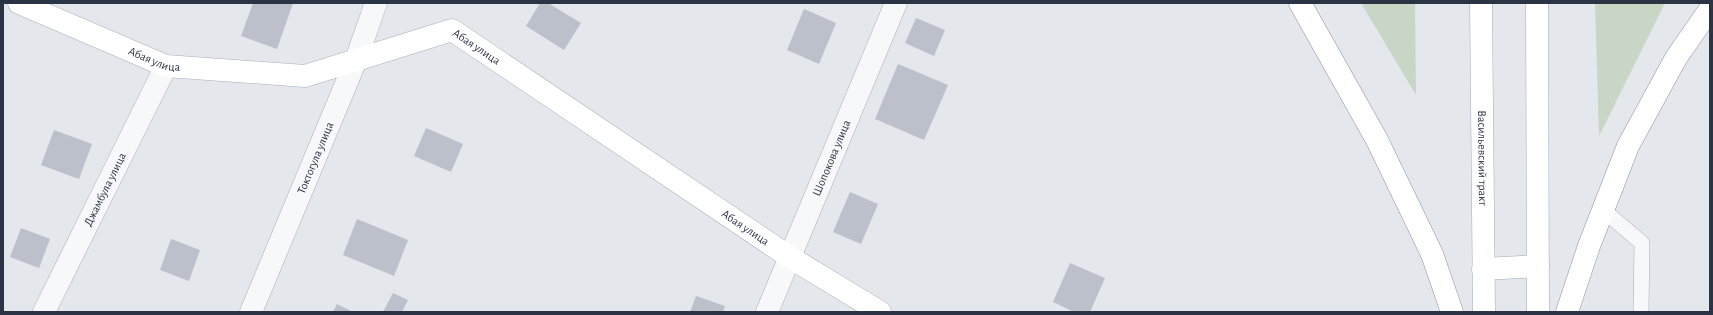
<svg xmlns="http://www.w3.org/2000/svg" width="1713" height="315" font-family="'Alegreya Sans',sans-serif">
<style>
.green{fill:#c9d6c5}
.building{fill:#bbc0ca}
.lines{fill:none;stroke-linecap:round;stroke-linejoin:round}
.lane-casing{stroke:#a9aeb7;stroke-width:16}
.street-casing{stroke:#a9aeb7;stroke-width:23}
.secondary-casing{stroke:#a9aeb7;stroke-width:23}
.primary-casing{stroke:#a3abb8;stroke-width:23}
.highway-casing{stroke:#8b94a3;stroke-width:23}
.lane{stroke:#f7f8fa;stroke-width:15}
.street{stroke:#f7f8fa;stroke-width:22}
.secondary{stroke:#fff;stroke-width:22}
.primary{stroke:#fff;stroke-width:22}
.highway{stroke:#fff;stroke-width:22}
.labels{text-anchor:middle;stroke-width:3;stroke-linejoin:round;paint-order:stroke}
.street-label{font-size:12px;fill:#2b3445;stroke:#f4f6f9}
</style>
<rect width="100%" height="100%" fill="#e4e7ec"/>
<g class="green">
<polygon points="1361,3 1415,3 1416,95"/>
<polygon points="1595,3 1665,3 1599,136"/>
</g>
<g class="building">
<polygon points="253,3 293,3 277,49 241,36"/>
<polygon points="540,3 548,3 581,23 564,50 526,26"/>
<polygon points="804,9 836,23 819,64 787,50"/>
<polygon points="916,18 945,30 934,56 905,43"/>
<polygon points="898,64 948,85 924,140 875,119"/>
<polygon points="426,128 463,144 451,172 414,156"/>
<polygon points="54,130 92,144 79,179 41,165"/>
<polygon points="850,192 878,204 861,244 833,232"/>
<polygon points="357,219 408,240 394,276 343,255"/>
<polygon points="21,228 50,239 39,268 10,257"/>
<polygon points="171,239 200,250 189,281 160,270"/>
<polygon points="1070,263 1105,278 1090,312 1074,312 1053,302"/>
<polygon points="393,293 408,300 402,312 383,312"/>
<polygon points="696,296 725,306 723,312 690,312"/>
<polygon points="337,304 353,312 333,312"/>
</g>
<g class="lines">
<defs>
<polyline id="lane" points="1603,210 1642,243 1641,312"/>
<g id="street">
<path id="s1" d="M44,312L166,66"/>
<path id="s2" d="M251,312L356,60L376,3"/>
<path id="s3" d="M767,312L896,3"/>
</g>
<g id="secondary">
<path id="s4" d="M19,3L166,66L305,76L452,30L791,258L880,312"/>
</g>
<g id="primary">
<path id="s5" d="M1481,3L1484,312"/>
<polyline points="1537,3 1538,312"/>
<polyline points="1483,269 1538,266"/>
</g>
<g id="highway">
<polyline points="1300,3 1377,140 1432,254 1452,312"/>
<polyline points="1567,312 1589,246 1628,146 1676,58 1710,9"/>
</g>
</defs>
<use href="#lane" class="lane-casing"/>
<use href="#street" class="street-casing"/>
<use href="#secondary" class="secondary-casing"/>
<use href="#primary" class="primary-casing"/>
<use href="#highway" class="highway-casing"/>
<use href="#lane" class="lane"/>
<use href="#street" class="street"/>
<use href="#secondary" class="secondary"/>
<use href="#primary" class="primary"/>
<use href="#highway" class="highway"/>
</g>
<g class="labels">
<g class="street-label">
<text dy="4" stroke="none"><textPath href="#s4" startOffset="483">Абая улица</textPath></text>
<text dy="4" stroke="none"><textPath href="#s4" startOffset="147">Абая улица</textPath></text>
<text dy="4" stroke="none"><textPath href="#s2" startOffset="167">Токтогула улица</textPath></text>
<text dy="4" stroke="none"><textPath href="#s3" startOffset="167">Шопокова улица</textPath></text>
<text dy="4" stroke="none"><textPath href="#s5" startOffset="155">Васильевский тракт</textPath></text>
<text dy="4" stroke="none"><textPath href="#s1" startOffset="137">Джамбула улица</textPath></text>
<text dy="4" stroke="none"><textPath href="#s4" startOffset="807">Абая улица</textPath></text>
</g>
</g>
<rect width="1713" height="315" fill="none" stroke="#2b3445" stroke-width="8"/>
</svg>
